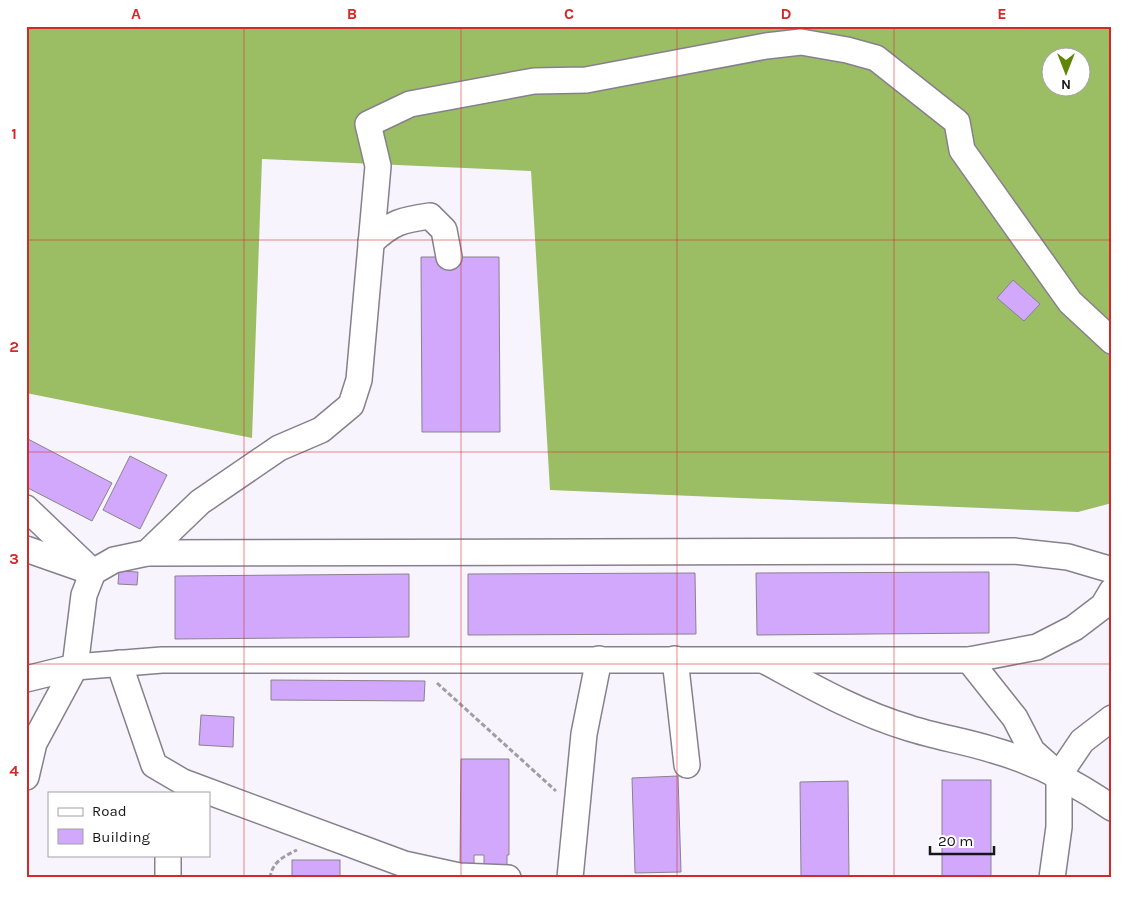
<svg xmlns="http://www.w3.org/2000/svg" width="1138" height="904" font-family="Karla,sans-serif">
<style>
.forest{fill:#9bbe65;fill-rule:evenodd}
.building{fill:#d1a8fb;stroke:#88828d}
.lines{fill:none;stroke-linecap:round;stroke-linejoin:round}
.minor-casing{stroke:#86808c;stroke-width:28}
.path{stroke:#a09da4;stroke-width:3;stroke-dasharray:5 2.5;stroke-linecap:butt}
.minor{stroke:#fff;stroke-width:25}
.grid{fill:none;stroke:#d62828;stroke-width:1;stroke-opacity:0.55}
.neatline{fill:none;stroke:#d62828;stroke-width:2}
.grid-label{font-size:16px;text-anchor:middle;font-weight:bold;fill:#d62828}
</style>
<rect width="100%" height="100%" fill="#f8f4fe"/>
<path class="forest" d="M26,26H1112V503L1078,512L550,490L531,171L262,159L252,438L26,393ZM1050,58H1080V88H1050Z"/>
<g class="building">
<polygon points="421,257 499,257 500,432 422,432"/>
<polygon points="1013,280 1040,304 1024,321 997,298"/>
<polygon points="26,438 112,483 92,521 26,487"/>
<polygon points="130,456 167,475 140,529 103,510"/>
<polygon points="119,571 138,572 137,585 118,584"/>
<polygon points="989,572 989,633 757,635 756,573"/>
<polygon points="695,573 696,634 468,635 468,574"/>
<polygon points="409,574 409,637 175,639 175,576"/>
<polygon points="271,680 425,681 424,701 271,700"/>
<polygon points="201,715 234,717 233,747 199,745"/>
<polygon points="461,759 509,759 509,855 507,855 507,866 484,866 484,855 474,855 474,867 460,867"/>
<polygon points="678,776 681,872 635,873 632,778"/>
<rect x="942" y="780" width="49" height="96"/>
<polygon points="848,781 849,876 801,877 800,782"/>
<rect x="292" y="860" width="48" height="18"/>
</g>
<g class="lines">
<defs>
<g id="minor">
<path d="M371,242C393,222 401,220 430,216L444,230L449,257"/>
<polyline points="26,508 93,572"/>
<polyline points="26,549 86,570"/>
<polyline points="147,553 200,502 279,448 321,430 351,405 359,380 378,166 368,124 410,104 534,81 586,80 766,46 801,42 847,50 876,58 957,122 962,150 1070,302 1112,341"/>
<polyline points="675,659 687,765"/>
<polyline points="969,660 1015,718 1032,751 1059,775 1059,827 1052,878"/>
<path d="M765,661C811,686 858,713 909,728C936,737 965,741 993,750C1036,762 1076,783 1112,808"/>
<polyline points="119,663 154,765 183,782 404,864 459,876 508,878"/>
<polyline points="26,679 75,667 162,660 969,660 1037,647 1074,628 1103,606 1112,591"/>
<polyline points="1059,775 1082,741 1112,718"/>
<polyline points="26,777 34,743 75,667 84,595 93,572 114,560 147,553 1014,551 1068,557 1112,570"/>
<polyline points="168,855 168,878"/>
<polyline points="570,878 584,734 599,659"/>
</g>
</defs>
<use href="#minor" class="minor-casing"/>
<g class="path">
<polyline points="437,683 556,791"/>
<path d="M270,878C272,862 284,856 297,850"/>
</g>
<use href="#minor" class="minor"/>
</g>
<path class="grid" d="M244,26V878M461,26V878M677,26V878M894,26V878M26,240H1112M26,452H1112M26,664H1112"/>
<rect width="1138" height="904" fill="none" stroke="#ffffff" stroke-width="55"/>
<rect x="48" y="792" width="162" height="65" fill="#ffffff" stroke="#a2a1a3"/>
<rect x="58" y="808" width="25" height="8" fill="#ffffff" stroke="#a2a1a3"/>
<text x="92" y="816" font-size="15" fill="#171519">Road</text>
<rect x="58" y="829" width="25" height="15" fill="#d1a8fb" stroke="#a2a1a3"/>
<text x="92" y="842" font-size="15" fill="#171519">Building</text>
<g transform="translate(1066 72) rotate(180)"><circle r="24" fill="#ffffff" stroke="#a2a1a3"/>
<path d="M0-4L9 19L0 12L-9 19Z" fill="#618607"/>
<text y="-8" font-size="14" font-weight="bold" text-anchor="middle" fill="#171519">N</text>
</g>
<path d="M930 846v8h64v-8" fill="none" stroke="#171519" stroke-width="2.5"/>
<text x="938" y="846" font-size="15" fill="#171519" stroke="#ffffff" stroke-width="4" paint-order="stroke">20 m</text>
<rect x="28" y="28" width="1082" height="848" class="neatline"/>
<g class="grid-label">
<text x="136" y="19">A</text>
<text x="352" y="19">B</text>
<text x="569" y="19">C</text>
<text x="786" y="19">D</text>
<text x="1002" y="19">E</text>
<text x="14" y="139">1</text>
<text x="14" y="352">2</text>
<text x="14" y="564">3</text>
<text x="14" y="776">4</text>
</g>
</svg>
